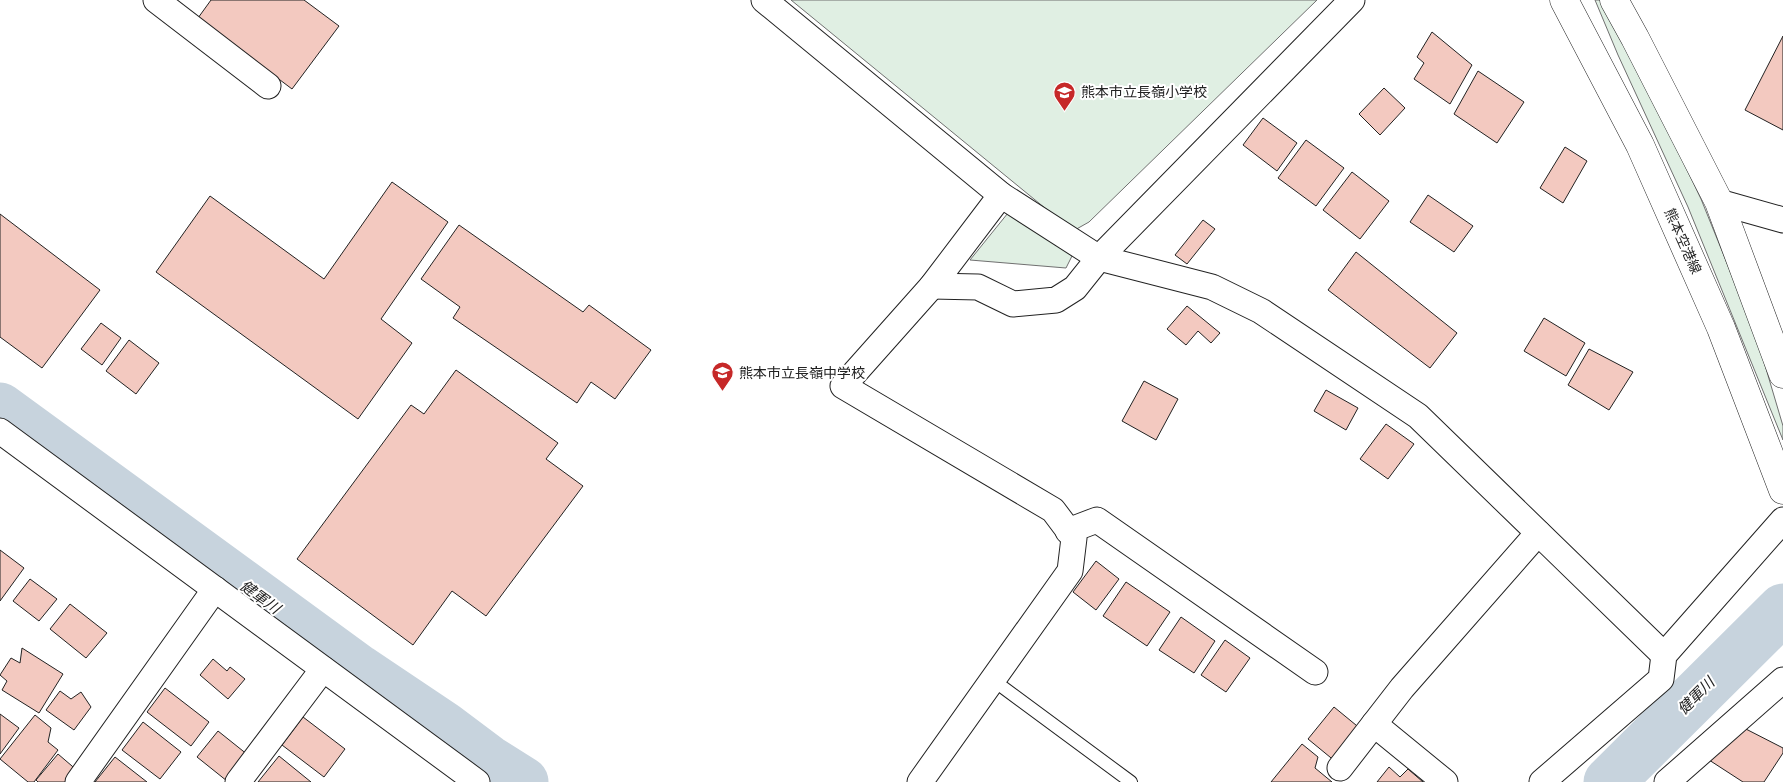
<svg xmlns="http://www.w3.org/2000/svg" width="1783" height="782" font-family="'PT Sans Narrow','Noto Sans JP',sans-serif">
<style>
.green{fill:#e0efe3;stroke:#6f6f6f}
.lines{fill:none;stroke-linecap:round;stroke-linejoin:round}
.river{stroke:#c7d3dd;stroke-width:51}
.building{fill:#f3c9c0;stroke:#222}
.service-casing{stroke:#222;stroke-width:14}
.minor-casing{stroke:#222;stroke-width:27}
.secondary-casing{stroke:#222;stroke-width:29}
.service{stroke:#fff;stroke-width:12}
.minor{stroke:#fff;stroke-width:25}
.secondary{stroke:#fff;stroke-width:28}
.labels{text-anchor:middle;stroke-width:4;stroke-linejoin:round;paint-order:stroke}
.poi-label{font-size:14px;fill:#222;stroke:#fff;text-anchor:start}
.street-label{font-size:14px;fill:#222;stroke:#fff}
.water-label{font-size:15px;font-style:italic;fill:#222;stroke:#fff}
</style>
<rect width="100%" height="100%" fill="#fff"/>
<g class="green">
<polygon points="791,0 1317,0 1089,222 1073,231"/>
<polygon points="1595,0 1601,0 1655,103 1701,199 1756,335 1783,426 1783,440 1688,207 1618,55"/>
<polygon points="1012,208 1072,256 1066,268 970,260"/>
</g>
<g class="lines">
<g class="river">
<polyline points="0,408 359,670 444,727 488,760 523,782"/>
<polyline points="1609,782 1783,609"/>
</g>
</g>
<g class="building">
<polygon points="211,0 304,0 339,26 292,89 198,18"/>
<polygon points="1432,32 1472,65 1450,104 1414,79 1424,63 1417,57"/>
<polygon points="1783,36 1783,130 1745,110"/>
<polygon points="1478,71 1524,102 1497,143 1454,114"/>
<polygon points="1384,88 1405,108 1380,135 1359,114"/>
<polygon points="1263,118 1297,143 1277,171 1243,145"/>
<polygon points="1306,140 1344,168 1316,206 1278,178"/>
<polygon points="1565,147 1587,161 1563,203 1540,188"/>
<polygon points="1352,172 1389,201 1360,239 1323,210"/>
<polygon points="392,182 448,222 381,319 412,343 358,419 156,272 210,196 324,279"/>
<polygon points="1428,195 1473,226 1454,252 1410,222"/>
<polygon points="0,214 100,290 42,368 0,337"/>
<polygon points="1203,220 1215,229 1187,264 1175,255"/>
<polygon points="459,225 583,312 589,305 651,350 615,399 591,382 577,403 453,318 460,307 421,279"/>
<polygon points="1356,252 1457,333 1430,368 1328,290"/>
<polygon points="1187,306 1220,333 1211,343 1198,331 1186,345 1167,329"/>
<polygon points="1544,318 1585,343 1566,376 1524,351"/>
<polygon points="101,323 121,338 102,365 81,349"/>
<polygon points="129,340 159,363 136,394 106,371"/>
<polygon points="1589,349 1633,372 1609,410 1568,385"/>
<polygon points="456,370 558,443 546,459 583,486 486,616 452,591 413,645 297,559 411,405 424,414"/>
<polygon points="1144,381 1178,399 1156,440 1122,421"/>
<polygon points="1326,390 1358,408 1346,430 1314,411"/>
<polygon points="1386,424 1414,444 1388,479 1360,459"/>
<polygon points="0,550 24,568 0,601"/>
<polygon points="1096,561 1119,579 1096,610 1073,592"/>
<polygon points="30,579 57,599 39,621 13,601"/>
<polygon points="1126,582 1170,612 1147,646 1103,616"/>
<polygon points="70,604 107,633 86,658 50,629"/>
<polygon points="1181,617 1215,641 1194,673 1159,650"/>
<polygon points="1225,640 1250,658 1226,692 1201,675"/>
<polygon points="22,648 63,674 39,713 2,690 7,681 0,675 11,658 20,663"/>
<polygon points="213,659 227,671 230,667 245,679 228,699 200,675"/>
<polygon points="165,688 209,722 191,746 147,712"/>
<polygon points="60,691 71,699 81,692 91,707 74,730 46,710"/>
<polygon points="1334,707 1362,730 1336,762 1308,739"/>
<polygon points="0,714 19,728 0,754"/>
<polygon points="35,715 51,728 48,742 58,750 34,782 28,782 0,759"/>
<polygon points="303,717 345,749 324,777 282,745"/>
<polygon points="143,722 181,752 160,779 122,750"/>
<polygon points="1742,727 1783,748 1783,753 1764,782 1743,782 1706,758"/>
<polygon points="218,731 248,755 227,781 197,757"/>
<polygon points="1302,744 1318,757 1315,768 1332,782 1271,782"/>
<polygon points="58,754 79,772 70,782 38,782 36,780"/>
<polygon points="279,756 311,782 258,782"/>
<polygon points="115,757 147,782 95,782"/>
<polygon points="1389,767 1400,777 1408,769 1423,782 1377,782"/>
</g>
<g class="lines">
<defs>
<polyline id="service" points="993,680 1131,782"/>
<g id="minor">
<polyline points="156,0 268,86"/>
<polyline points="764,0 1001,195 1099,258 1212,287 1261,311 1418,416 1664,655"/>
<polyline points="1719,202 1783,220"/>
<polyline points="932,286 978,287 1013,304 1056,300 1075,288 1099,258 1352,0"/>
<polyline points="0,431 477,782"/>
<polyline points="1068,531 1097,520 1315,672"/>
<polyline points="1374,724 1445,782"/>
<polyline points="1340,768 1402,688 1538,533"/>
<polyline points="78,782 215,589"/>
<polyline points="238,782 323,669"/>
<polyline points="920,782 1070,571 1074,538 1053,510 843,386 932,286 1001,195"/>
<polyline points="1542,782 1661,679 1664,655 1783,520"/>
<polyline points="1667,782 1783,680"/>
</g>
<g id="secondary">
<polyline points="1564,0 1640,145 1721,328 1783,490"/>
<polyline points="1614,0 1635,38 1719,202 1783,374"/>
</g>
</defs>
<use href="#service" class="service-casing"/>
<use href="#minor" class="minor-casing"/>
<use href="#secondary" class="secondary-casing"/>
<use href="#service" class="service"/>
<use href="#minor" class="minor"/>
<use href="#secondary" class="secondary"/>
</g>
<defs>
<symbol id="school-pin" viewBox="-11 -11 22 30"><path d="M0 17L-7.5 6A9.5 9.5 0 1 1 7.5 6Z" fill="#c62828" stroke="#fff"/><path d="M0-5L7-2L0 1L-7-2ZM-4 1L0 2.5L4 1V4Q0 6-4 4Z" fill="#fff"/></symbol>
</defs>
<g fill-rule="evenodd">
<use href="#school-pin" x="1052" y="80" width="25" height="34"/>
<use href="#school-pin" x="710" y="360" width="25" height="34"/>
</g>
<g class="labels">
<g class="poi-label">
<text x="1081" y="97">熊本市立長嶺小学校</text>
<text x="739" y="378">熊本市立長嶺中学校</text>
</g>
<g class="street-label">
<text transform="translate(1683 241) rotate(66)" y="5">熊本空港線</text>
</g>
<g class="water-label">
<text transform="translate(260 597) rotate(36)" y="5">健軍川</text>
<text transform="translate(1696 696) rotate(-45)" y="5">健軍川</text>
</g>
</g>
</svg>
